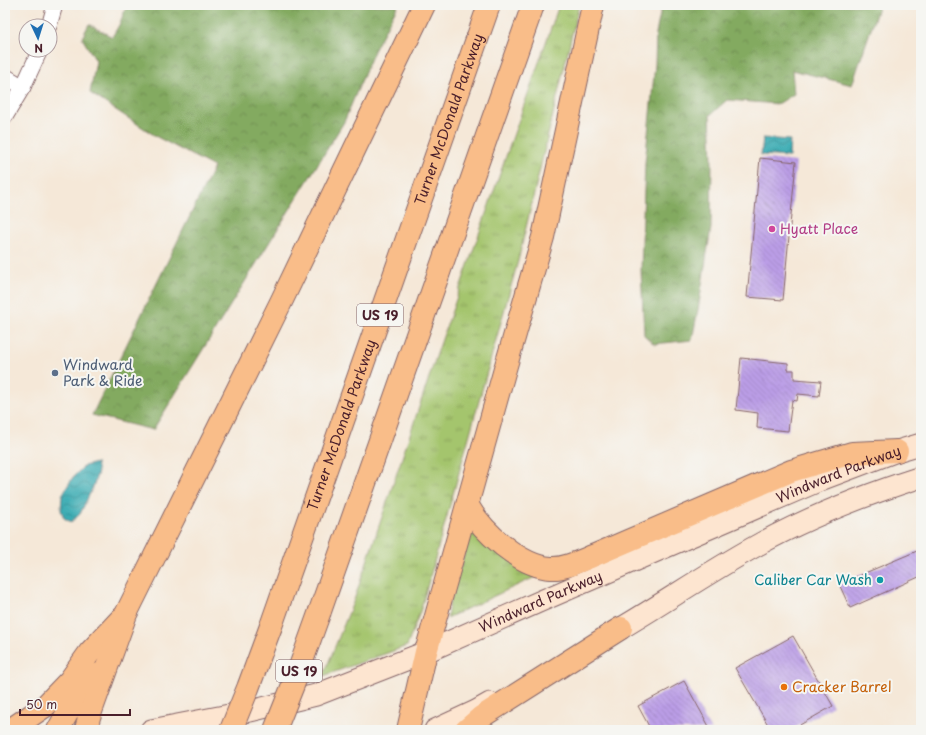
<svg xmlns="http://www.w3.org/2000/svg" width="926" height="735" font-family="'Playpen Sans',sans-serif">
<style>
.grass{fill:url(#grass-tufts);stroke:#77724c}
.forest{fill:url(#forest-crowns);stroke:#666446}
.water{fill:url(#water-waves);stroke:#42666f}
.building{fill:url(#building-back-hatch)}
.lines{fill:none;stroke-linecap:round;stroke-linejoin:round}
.street-casing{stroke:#866568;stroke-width:17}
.secondary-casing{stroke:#866568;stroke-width:23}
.highway-casing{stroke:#866568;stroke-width:24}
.street{stroke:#fff;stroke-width:15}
.secondary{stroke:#fde5d0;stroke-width:21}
.highway{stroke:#f9bd89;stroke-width:22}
.highway-bridge-casing{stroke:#866568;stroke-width:24;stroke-linecap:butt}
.highway-bridge{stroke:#f9bd89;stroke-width:22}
.hotel-dot{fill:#d1479c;stroke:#f6f6f2;stroke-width:1.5}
.service-dot{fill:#5c6f8a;stroke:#f6f6f2;stroke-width:1.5}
.culture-dot{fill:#0f9aa8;stroke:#f6f6f2;stroke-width:1.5}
.food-dot{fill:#e8710a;stroke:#f6f6f2;stroke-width:1.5}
.labels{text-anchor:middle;stroke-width:4;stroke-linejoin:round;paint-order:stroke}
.shield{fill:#f6f6f2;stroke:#7e6067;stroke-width:1}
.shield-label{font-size:13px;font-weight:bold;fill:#4a1f2b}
.street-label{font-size:14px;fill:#4a1f2b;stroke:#f6f6f2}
.hotel-label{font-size:14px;fill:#b23c85;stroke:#f6f6f2;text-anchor:start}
.service-label{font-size:14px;fill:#4e5e75;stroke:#f6f6f2;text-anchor:start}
.culture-label{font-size:14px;fill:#0d838f;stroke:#f6f6f2;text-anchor:end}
.food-label{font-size:14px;fill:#c56008;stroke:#f6f6f2;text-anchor:start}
</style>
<defs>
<pattern id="grass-tufts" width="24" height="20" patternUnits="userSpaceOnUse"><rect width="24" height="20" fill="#a4c56d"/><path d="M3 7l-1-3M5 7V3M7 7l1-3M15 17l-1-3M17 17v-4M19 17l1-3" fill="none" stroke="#889f5a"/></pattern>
<pattern id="forest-crowns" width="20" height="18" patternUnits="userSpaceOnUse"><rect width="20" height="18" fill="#83aa60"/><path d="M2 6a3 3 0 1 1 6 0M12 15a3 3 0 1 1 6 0" fill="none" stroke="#6d8a4f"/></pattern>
<pattern id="water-waves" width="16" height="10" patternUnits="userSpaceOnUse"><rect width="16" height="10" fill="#3aacb3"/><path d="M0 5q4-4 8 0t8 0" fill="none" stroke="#338b92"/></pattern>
<pattern id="building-back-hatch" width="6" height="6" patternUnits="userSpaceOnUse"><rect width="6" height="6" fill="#bb9ee7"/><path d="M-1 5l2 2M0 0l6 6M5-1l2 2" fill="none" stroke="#9a80bb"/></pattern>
</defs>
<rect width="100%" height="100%" fill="#f6f6f2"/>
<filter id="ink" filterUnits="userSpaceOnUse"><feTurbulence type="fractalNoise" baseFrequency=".025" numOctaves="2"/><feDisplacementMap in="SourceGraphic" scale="8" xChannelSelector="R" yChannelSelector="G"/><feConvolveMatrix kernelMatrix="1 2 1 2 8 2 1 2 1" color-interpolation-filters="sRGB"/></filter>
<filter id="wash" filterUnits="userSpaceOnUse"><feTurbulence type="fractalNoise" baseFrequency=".012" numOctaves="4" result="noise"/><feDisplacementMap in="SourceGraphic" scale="16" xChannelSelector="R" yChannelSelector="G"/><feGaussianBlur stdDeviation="0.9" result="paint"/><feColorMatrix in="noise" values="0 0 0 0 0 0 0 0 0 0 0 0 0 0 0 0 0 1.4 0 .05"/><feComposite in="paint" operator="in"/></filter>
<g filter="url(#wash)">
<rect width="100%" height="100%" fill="#f5e8d8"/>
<g class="grass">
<polygon points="559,5 579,5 518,261 421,609 407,646 323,676 354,600 439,348"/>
<polygon points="471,531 475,533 536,575 533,578 447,618 449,605"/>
</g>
<g class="forest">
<polygon points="127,5 398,5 374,51 344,122 153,430 92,415 214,167 157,137 90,93 96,61 82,38 89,24 112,37 119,25"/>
<polygon points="662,5 879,5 852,85 792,70 794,94 778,104 727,100 710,115 712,160 711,228 698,310 692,340 654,344 644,335 641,270 645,163 655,65 656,33"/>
</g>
<g class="water">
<polygon points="763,138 790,140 789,157 761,155"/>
<polygon points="96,463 98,472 93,487 80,514 71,522 64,518 61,510 62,495 73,477 84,466"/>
</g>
<g id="blocks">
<g class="building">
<polygon points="760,158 796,162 783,300 747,297"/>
<polygon points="741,358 788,363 788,370 794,370 794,379 821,381 819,396 798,394 797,401 792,400 788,431 757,428 758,413 736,410"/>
<polygon points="917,551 921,560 921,576 850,608 839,584"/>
<polygon points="793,636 833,706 791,730 771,730 735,668"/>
<polygon points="684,681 711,730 651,730 638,706"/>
</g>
</g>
</g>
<g filter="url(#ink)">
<use href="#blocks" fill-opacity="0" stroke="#866568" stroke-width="1"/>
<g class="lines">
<defs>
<g id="street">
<polyline points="49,26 55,5"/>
<polyline points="5,76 23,87"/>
<polyline points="5,117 23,87 40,50"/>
</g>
<g id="secondary">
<path d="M606,637C657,608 705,574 756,546C808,517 865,495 921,477"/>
<path id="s1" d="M151,730L250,711L316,695L426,652L541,601L823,479L897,451L921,444"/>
<polyline points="435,730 476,711 490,703"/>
</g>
<g id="highway">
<path d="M468,506C483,532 520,566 551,568C566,569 582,560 595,555L791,471L852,453L897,451"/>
<polyline points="320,611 533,5"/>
<path id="s2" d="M271,626L489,5"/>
<polyline points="10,730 45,706 70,680 90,652 121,619"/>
<polyline points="58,730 79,692 99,674"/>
<polyline points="86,730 89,717 126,614 281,302 424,5"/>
<polyline points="408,730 426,652 505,369 543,237 593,5"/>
<polyline points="466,730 481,717 621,628"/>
</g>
</defs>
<use href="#street" class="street-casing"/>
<use href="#secondary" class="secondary-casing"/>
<use href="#highway" class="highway-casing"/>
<use href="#street" class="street"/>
<use href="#secondary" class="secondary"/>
<use href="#highway" class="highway"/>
<defs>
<g id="highway-bridge">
<polyline points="231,730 248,688 271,626"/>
<polyline points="275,730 297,675 320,611"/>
</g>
</defs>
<use href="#highway-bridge" class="highway-bridge-casing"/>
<use href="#highway-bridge" class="highway-bridge"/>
</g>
</g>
<circle class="hotel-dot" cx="772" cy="229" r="4"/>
<circle class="service-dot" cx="55" cy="373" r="4"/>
<circle class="culture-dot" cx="880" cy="580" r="4"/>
<circle class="food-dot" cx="784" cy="687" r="4"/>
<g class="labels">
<g class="shield">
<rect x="357" y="304" width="46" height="22" rx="3"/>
<rect x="276" y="660" width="46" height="22" rx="3"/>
</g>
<g class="shield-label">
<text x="380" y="320">US 19</text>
<text x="299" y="676">US 19</text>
</g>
<g class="street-label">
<text dy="5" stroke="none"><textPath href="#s2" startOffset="537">Turner McDonald Parkway</textPath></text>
<text dy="5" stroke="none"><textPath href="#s2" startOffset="213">Turner McDonald Parkway</textPath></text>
<text dy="5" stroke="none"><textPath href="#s1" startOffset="736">Windward Parkway</textPath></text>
<text dy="5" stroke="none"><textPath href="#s1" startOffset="412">Windward Parkway</textPath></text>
</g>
<g class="hotel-label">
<text x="780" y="234">Hyatt Place</text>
</g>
<g class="service-label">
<text x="63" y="370">Windward<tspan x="63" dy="16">Park &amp; Ride</tspan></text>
</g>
<g class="culture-label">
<text x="872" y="585">Caliber Car Wash</text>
</g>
<g class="food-label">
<text x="792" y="692">Cracker Barrel</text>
</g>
</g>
<rect width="926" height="735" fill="none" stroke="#f6f6f2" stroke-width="20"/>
<g transform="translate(38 38) rotate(176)"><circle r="19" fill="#f6f6f2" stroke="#b1a0a2"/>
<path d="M0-3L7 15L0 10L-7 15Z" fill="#1f6fb2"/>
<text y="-6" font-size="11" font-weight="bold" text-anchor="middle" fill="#4a1f2b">N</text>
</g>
<path d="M20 709v6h110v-6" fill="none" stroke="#4a1f2b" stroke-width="2"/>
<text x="26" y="709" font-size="12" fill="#4a1f2b" stroke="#f6f6f2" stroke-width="3" paint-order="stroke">50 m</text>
</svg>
